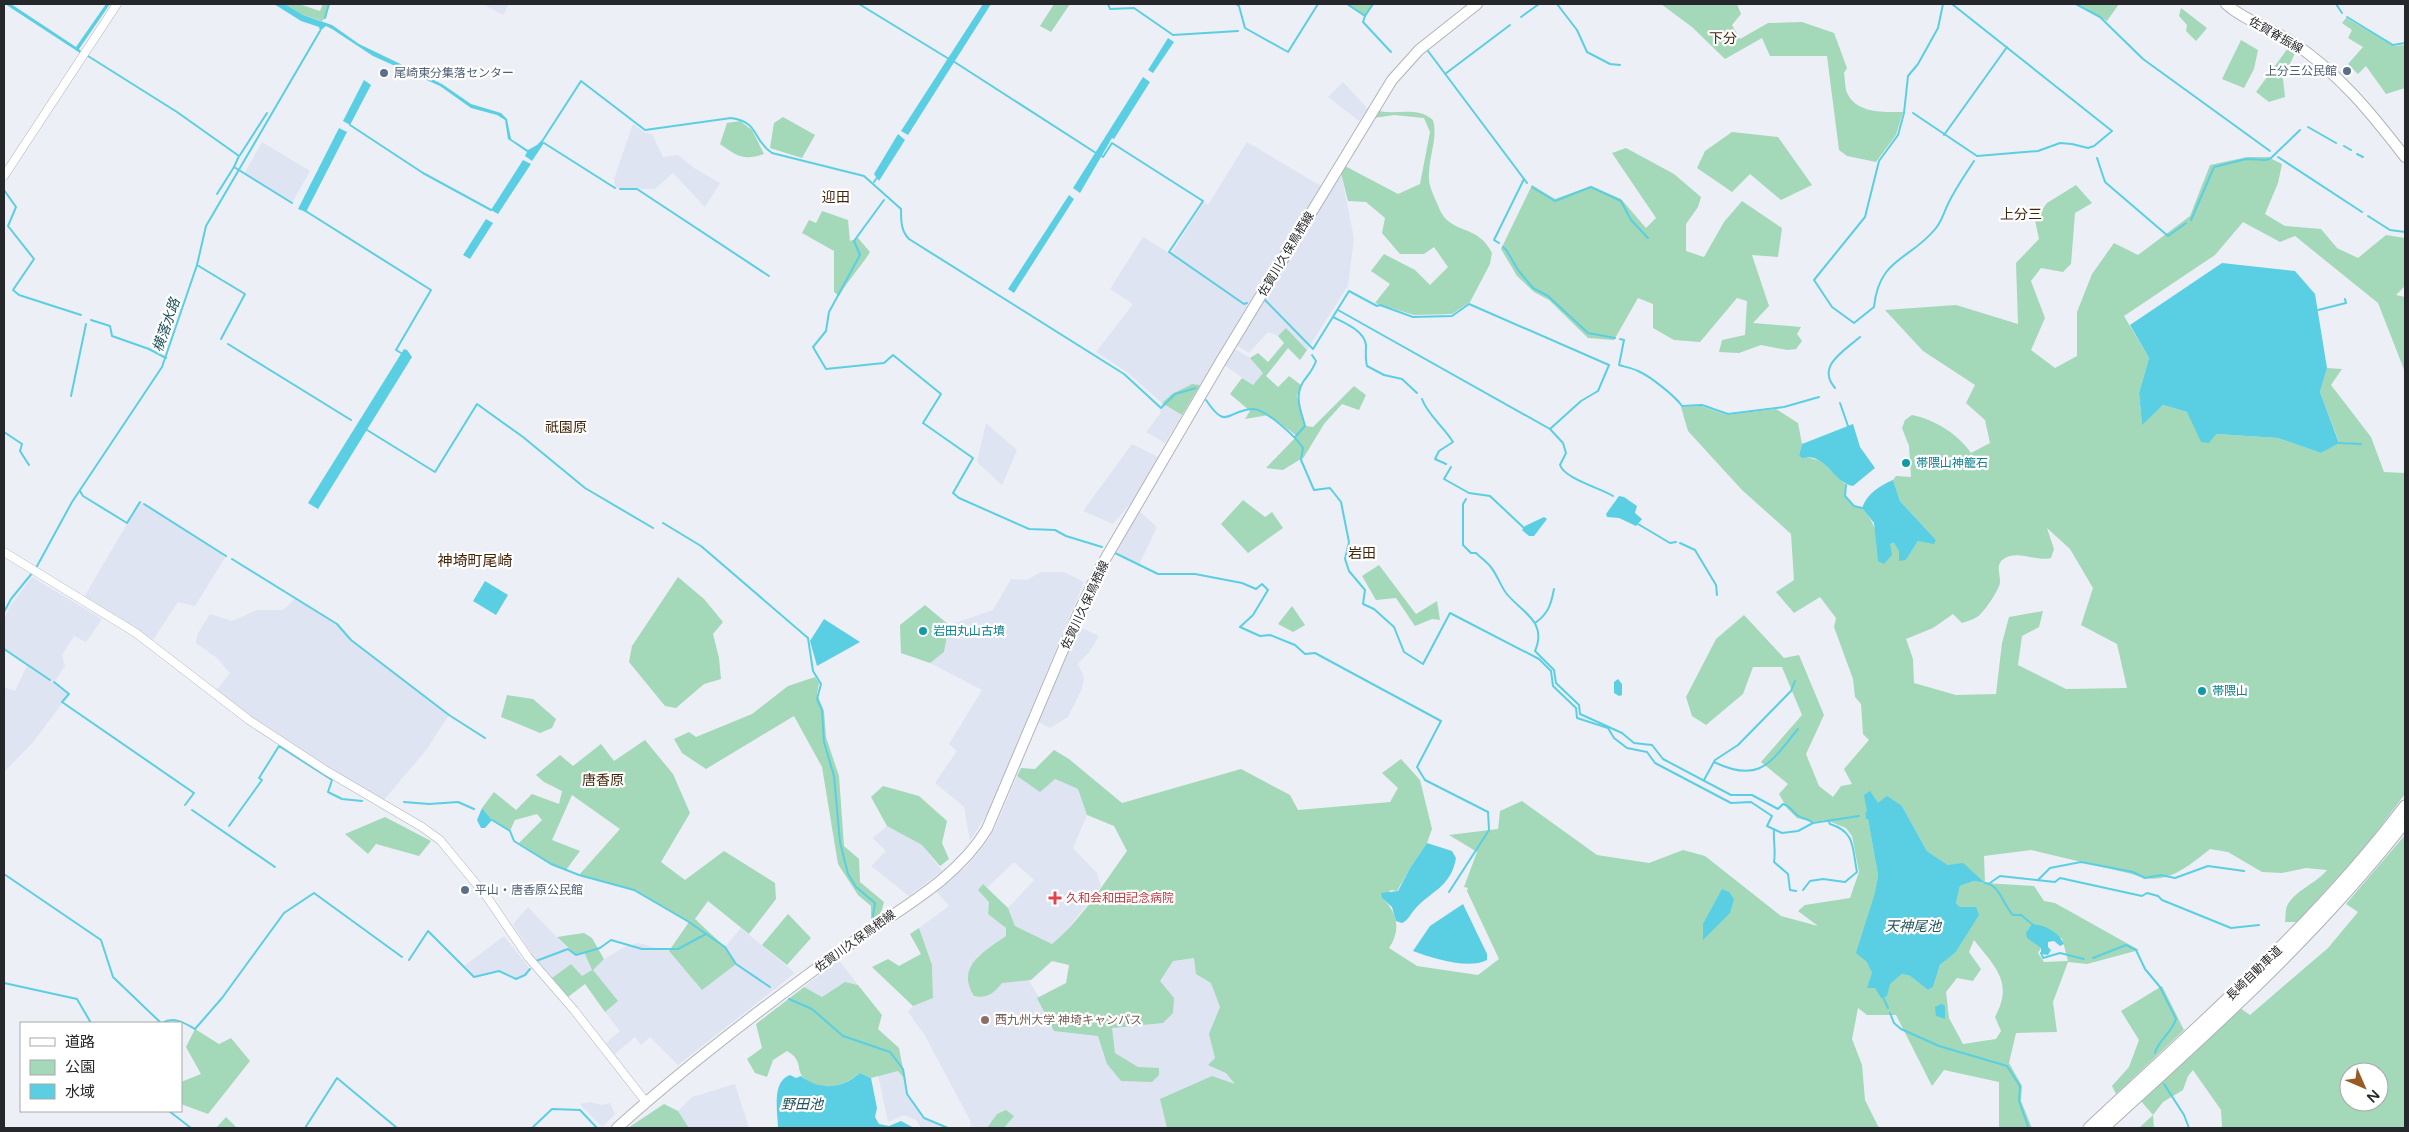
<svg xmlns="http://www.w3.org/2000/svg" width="2409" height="1132" font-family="'Varela Round','Noto Sans JP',sans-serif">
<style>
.built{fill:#dfe4f2}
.green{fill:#a3d8b9;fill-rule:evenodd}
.water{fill:#5acfe3}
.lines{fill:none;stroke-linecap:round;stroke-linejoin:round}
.stream{stroke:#5acfe3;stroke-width:2}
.tertiary-casing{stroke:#b1b3ba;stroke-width:9}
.primary-casing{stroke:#b1b3ba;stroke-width:12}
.motorway-casing{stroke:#b1b3ba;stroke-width:13}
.tertiary{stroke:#fff;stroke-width:8}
.primary{stroke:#fff;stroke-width:10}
.motorway{stroke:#fff;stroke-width:11}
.service-dot{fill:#5c6f8a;stroke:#fff;stroke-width:2}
.culture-dot{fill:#0f9aa8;stroke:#fff;stroke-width:2}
.health-dot{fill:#e0444e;stroke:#fff;stroke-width:2}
.education-dot{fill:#8d6e63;stroke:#fff;stroke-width:2}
.labels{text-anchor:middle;stroke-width:4.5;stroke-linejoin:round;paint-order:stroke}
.street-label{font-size:12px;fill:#26272a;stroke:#fff}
.service-label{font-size:12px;fill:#4e5e75;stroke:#fff;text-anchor:start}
.culture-label{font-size:12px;fill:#0d838f;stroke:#fff;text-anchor:start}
.health-label{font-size:12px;fill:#be3a42;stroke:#fff;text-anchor:start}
.education-label{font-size:12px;fill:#785e54;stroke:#fff;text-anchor:start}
.neighbourhood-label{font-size:14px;fill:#44260b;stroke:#fff}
.water-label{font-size:14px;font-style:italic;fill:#22545d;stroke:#fff}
.quarter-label{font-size:15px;fill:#44260b;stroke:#fff}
</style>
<rect width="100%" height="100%" fill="#edeff6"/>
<g class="built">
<polygon points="483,4 509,4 503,15"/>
<polygon points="1343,82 1368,109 1359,121 1328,97"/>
<polygon points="633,124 645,133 652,134 663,157 678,155 694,168 720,183 705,207 673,173 655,189 615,188 614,179"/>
<polygon points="262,142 310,171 292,203 244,174"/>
<polygon points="1247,142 1321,186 1200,385 1192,384 1172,394 1162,403 1182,415 1165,443 1146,432 1160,414 1162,403 1127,372 1096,352 1133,304 1110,289 1143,237 1171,254 1204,202 1208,205"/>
<polygon points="1341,173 1354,238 1348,286 1307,350 1286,328 1278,336 1268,332 1249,353 1236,345"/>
<polygon points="1235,349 1250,358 1263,373 1253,385 1224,365"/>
<polygon points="986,423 1017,450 1002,485 977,462"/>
<polygon points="1132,444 1158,457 1132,502 1113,524 1083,511"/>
<polygon points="140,502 226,556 195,606 178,602 153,640 127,622 84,597"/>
<polygon points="1139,511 1157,527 1139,565 1115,553"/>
<polygon points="1041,572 1064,572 1084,582 990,809 970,841 964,807 935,783 957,751 949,744 982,690 930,663 944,652 949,625 993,610 1011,579 1027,580"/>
<polygon points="32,577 102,619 86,642 74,636 62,655 65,666 54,682 69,694 34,741 4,772 4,687 15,691 27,666 4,649 4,619 10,606"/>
<polygon points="296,598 337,624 351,640 449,715 427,749 383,801 264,726 216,691 230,673 217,658 196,643 198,633 210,614 232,621 257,610 283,610"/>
<polygon points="1078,626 1099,636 1090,651 1078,664 1084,677 1082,689 1068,717 1050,728 1038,722"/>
<polygon points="1017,776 1040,791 1055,779 1078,789 1087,815 1073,848 1097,873 1101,887 1061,937 1052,944 1015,926 1008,908 1034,880 1014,862 987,888 984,884 989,902 988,914 1006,928 1006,937 976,957 1019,965 1057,1026 1151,982 1191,938 1309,1128 971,1128 970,1120 924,1034 908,1012 913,1006 933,998 932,965 919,928 949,906 936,891 966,867 982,848 994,830"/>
<polygon points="887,826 922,845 942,871 909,896 871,866 886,851 873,838"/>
<polygon points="528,907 568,949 584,952 592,970 604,959 625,947 638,943 669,951 702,989 735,964 725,947 741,928 795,973 678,1065 650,1037 641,1045 635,1037 615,1054 606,1043 620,1031 605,1012 617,1001 592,970 582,977 571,964 552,978 536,961 513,924"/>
<polygon points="504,936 530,969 525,975 516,979 499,971 474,977 464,966"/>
<polygon points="839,960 858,985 845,982 822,997 804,987"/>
<polygon points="898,1071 905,1079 907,1094 924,1117 948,1128 921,1128 916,1120 904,1115 888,1122 878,1075"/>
<polygon points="735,1084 749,1128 689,1128 678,1111 692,1097"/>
<polygon points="590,1102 602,1105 610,1103 615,1114 602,1127 580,1104"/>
</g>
<g class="green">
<polygon points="285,4 299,4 320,11 323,4 329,4 325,18 322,21 303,15"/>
<polygon points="1054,4 1070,4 1051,32 1040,26"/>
<polygon points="1347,4 1373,4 1365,16"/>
<path d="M1661,4H1737L1741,14L1732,25L1740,39L1768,23L1802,22L1834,33L1847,68L1844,73C1845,79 1845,88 1847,93C1857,114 1884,112 1903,112L1896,135L1876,162L1847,156L1839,150L1827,56H1770L1762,38L1725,59L1692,27Z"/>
<polygon points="2079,4 2119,4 2107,21"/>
<polygon points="2181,8 2207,28 2196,41 2186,31 2187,25 2179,16"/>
<polygon points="2346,18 2394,46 2405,45 2405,88 2386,94 2366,66 2358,74 2348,64 2363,47 2348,38 2352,30 2342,23"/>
<polygon points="2241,40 2258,50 2254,69 2244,88 2222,79"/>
<polygon points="2288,48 2295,53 2283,79 2285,97 2269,102 2256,92"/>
<path d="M1379,111C1398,115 1417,106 1433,120C1438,138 1429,156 1429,174C1428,184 1433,194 1437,203C1439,208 1441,213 1444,217C1459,234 1478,226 1492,253L1490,264L1470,302L1452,314L1414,315L1375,303L1390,284L1371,271L1384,254L1415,270L1430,285L1448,267L1434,247L1424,254H1400L1382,233L1385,218L1366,202L1348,201L1341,173L1345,166L1398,194L1420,184L1430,132L1424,118L1394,115L1374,118Z"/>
<polygon points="783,117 815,135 802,158 770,148 774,123"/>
<path d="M740,121L752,130L764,154C743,161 737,156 720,144L727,123Z"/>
<polygon points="1732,132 1778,137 1812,185 1781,200 1750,174 1732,192 1697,168 1705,151"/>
<polygon points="1626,148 1674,174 1701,197 1698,207 1686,224 1686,251 1704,257 1724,222 1742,201 1782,228 1778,257 1752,255 1769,306 1753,323 1801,327 1797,334 1802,341 1796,349 1787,350 1761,345 1739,353 1719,352 1722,340 1745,335 1747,301 1737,298 1700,342 1674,340 1653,328 1653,304 1638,298 1614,340 1588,338 1549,300 1534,292 1517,276 1501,249 1532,185 1555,199 1591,186 1621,199 1646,228 1656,218 1612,153"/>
<path d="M2247,157H2268L2282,164L2278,183L2265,214L2285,226L2321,229L2337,248L2358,258L2386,235L2405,238V286L2396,295L2405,297V372L2378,303L2295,236L2280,242L2243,222L2215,255L2124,316L2149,358L2139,393L2142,424L2163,405L2187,412L2216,434L2278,438L2321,453L2339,442L2320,392L2327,368L2342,369L2331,385L2371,437L2384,472L2405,473V794L2366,846L2297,922H2285C2286,918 2285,910 2287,906C2295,890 2317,883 2327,870L2306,868L2282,873L2262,872L2228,852L2210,849C2186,868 2164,888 2132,874L2031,850L1984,856L1985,883L2034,886L2044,901L2055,903L2139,950L2087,964L2068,962L2053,1002L2057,1032L2016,1033L2009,1063L2022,1086L2021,1101L2032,1128H1999V1082L1944,1070L1932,1086L1896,1015H1867L1858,1008L1852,1039L1862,1065L1865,1100L1879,1128H1167L1160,1099L1212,1076L1235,1084L1226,1073L1208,1065L1215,1058L1209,1034L1220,1007L1211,983L1196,974L1194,958L1173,961L1160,981L1174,998L1173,1013L1163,1023L1112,1028L1115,1053L1138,1067L1159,1068V1075L1152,1082L1121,1081L1107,1064L1098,1036L1054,1031L1037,998L1066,983L1069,965L1052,961L1031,980L1002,983C994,993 987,999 974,996C955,966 985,951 1006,936V928L988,914L989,902L978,890L983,884L1008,908L1015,926L1052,944C1082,919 1104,883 1127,851L1114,826L1087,815L1078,789L1055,779L1040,792L1017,776L1021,768L1035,769L1054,750L1069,759L1122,803L1241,769L1290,795L1298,810L1390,802L1398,788L1382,773L1401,759L1420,780L1432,829L1427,843L1410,868L1397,891L1391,890L1382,898C1398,912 1401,931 1389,948L1417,966L1478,975L1499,959L1467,891L1468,888L1464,887L1477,852L1449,835L1498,829L1500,811L1522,801L1597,855L1649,863L1683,850L1705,856L1781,916L1818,926L1798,911L1805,905L1850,898L1859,872L1852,836L1846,828L1826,820L1812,822L1797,818L1787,808L1779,794L1788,784L1761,762L1802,715L1782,667H1753L1743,694L1706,725L1692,716L1686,697L1716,639L1744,615L1784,658L1799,655L1824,715L1806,754L1819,786L1833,797L1841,786L1852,784L1844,769L1869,740L1863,734L1861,704L1855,697L1853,679L1834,627L1836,618L1820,597L1794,613L1776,592L1794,580L1791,534L1742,490L1688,431L1681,407L1701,406L1727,415L1776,409L1798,423L1802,444L1799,455L1821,461L1846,485L1845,496L1854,506L1862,508C1876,525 1877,531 1877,553L1890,551V544L1894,543L1906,560L1918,541L1936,540L1900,501L1893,480L1896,476L1911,477L1909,446L1902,428L1905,420L1912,415C1934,419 1959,435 1971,453L1990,443L1985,420L1966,403L1975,385L1923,351L1885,310L1956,305L2018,324L2016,263L2039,239L2035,220L2047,203L2076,185L2092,203L2075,213L2071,264L2063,272L2041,268L2031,281L2045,318L2031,350L2055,368L2077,356V312L2092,274L2114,243L2138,255L2190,216L2210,165ZM2047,528L2070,549L2093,588L2081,625L2117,644L2127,688L2066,689L2018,665L2022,636L2039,627L2043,611L2009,617L2002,643L1996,694L1956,695L1914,683L1913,659L1906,639L1933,628L1953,614L1962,623C1967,621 1972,620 1977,617C1983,614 2000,589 2000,582C2000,572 1995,564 2005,558C2018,550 2037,562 2051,558L2054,549ZM1878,803L1902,806L1927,851L1948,865L1984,883L1974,881L1960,886L1956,903L1960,907H1976L1955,953L1940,965L1933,987L1928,990L1910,976L1902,974L1889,984L1872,973L1866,961L1878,875L1868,818H1866L1865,812ZM2062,938L2068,961L2044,962L2038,953L2041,948L2036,942ZM1974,940C1995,967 2014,982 1995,1017L2001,1031L1996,1039L1963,1044L1949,1018L1946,992L1957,978L1973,981L1981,969L1969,952Z"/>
<path d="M822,211L848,220L850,241L858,238L870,252C860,268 848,280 839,296L834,292V251L802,233L809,220L816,223Z"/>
<polygon points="1286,328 1307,350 1300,360 1288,348 1266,376 1278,387 1289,376 1301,385 1297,396 1306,426 1313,427 1354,386 1366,395 1359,410 1342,404 1324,424 1304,457 1283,470 1266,468 1297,436 1269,415 1245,419 1250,411 1230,394 1242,378 1253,385 1263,373 1250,358 1258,353 1268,362 1284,343 1278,336"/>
<polygon points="1192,384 1200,385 1182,415 1162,403 1172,394"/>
<polygon points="1243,500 1265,517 1272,512 1283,528 1248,553 1221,524"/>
<polygon points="1379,565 1416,614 1437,601 1440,620 1432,619 1415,626 1396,598 1376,600 1362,576"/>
<polygon points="678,577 704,599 723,622 713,634 719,658 721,679 704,684 676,708 665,706 629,662 632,646"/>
<polygon points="925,605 949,625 944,652 930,663 901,653 900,625"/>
<polygon points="1292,606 1305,625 1293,632 1278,624"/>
<polygon points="815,677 819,683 817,694 824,711 826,737 839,776 844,846 859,859 860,882 884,902 880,917 871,922 871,906 858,895 838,864 822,767 794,716 706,769 682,753 674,739 689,732 696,737 752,714 788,686"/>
<polygon points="507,695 533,699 556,719 552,728 540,733 501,717"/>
<polygon points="645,740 673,774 690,813 661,862 685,880 724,851 775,883 776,899 749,934 708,901 695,919 725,947 736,964 702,990 669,951 689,922 634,890 579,875 620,829 572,795 552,840 580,851 566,870 551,864 519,843 542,820 537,814 515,820 510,831 492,820 482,808 494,792 516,810 532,794 559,804 562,791 544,782 536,775 560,755 573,766 601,744 614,761"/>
<polygon points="883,786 919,796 947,821 942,843 949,859 940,866 922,845 887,826 871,797"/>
<polygon points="385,817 431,841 419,856 376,844 368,854 345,834"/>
<path d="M2405,835V1128H2222L2221,1110L2193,1070L2188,1076L2183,1090L2163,1102L2153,1115L2154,1128H2139L2153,1115L2141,1101L2240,1008L2250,1015L2328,948L2358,912L2346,904ZM2349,1072H2379V1102H2349Z"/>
<polygon points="788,914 811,938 787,965 762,945"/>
<polygon points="919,928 932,965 933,998 913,1006 872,967 888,959 899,966 921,954 910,934"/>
<polygon points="584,933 592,938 604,959 593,970 618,1001 605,1012 585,984 568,997 552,978 571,964 582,976 592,970 584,952 576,955 557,937"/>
<path d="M845,982L858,985L882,1015L878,1029L899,1048L905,1079L898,1071L871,1078L860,1073C845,1086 819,1094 803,1077C798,1072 800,1064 796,1059C795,1056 790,1053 787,1051L773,1060L767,1077L755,1073L747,1059L762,1048L756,1024L804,987L822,997Z"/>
<polygon points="2162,986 2184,1030 2116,1094 2112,1086 2129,1067 2139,1040 2121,1011"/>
<polygon points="195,1029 219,1044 231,1038 250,1061 208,1114 181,1104 181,1082 201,1074 186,1047"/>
<polygon points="664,1104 678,1111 689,1128 628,1128"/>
<polygon points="1006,1110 1014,1116 1004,1128 987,1128 997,1114"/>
<polygon points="226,1117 237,1128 216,1128"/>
</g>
<g class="water">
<polygon points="5,4 11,4 76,47 106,4 110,4 79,49 81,51 80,53"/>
<polygon points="274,4 285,4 303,15 332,25 359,44 442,84 471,104 501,113 507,119 511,139 528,150 537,145 541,141 544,143 532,161 525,156 527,152 508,139 505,120 497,115 471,108 440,86 373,56 332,29 326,26 320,31 319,27 301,21"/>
<polygon points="983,4 991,4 908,135 901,131"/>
<polygon points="1168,38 1174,42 1153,73 1148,70"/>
<polygon points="1143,77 1150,82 1114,139 1112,138 1080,193 1073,188"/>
<polygon points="364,80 371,85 350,125 343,121"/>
<polygon points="339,128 347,132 306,212 298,209"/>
<polygon points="898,134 905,140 879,181 874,174"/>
<polygon points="523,160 531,164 498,214 491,210"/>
<polygon points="1069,195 1074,199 1014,293 1008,289"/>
<polygon points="486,219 493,223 470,259 463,255"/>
<polygon points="2222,263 2295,271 2315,294 2327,368 2320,392 2339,443 2321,453 2278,438 2216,434 2209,443 2201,442 2187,412 2163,405 2142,425 2139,393 2149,358 2130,325"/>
<polygon points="404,349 407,350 412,357 318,509 308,503"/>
<path d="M1853,424L1860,447L1875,468L1853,486C1833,483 1826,452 1802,458L1799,455L1802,444Z"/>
<path d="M1893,480L1900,501L1936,540L1934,544L1918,541L1906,560L1899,561V551L1894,543L1890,544L1892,555L1884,564L1878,561L1874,523L1862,508C1867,494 1879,486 1893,480Z"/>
<polygon points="1619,496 1624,497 1637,506 1635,513 1642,519 1636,526 1619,518 1607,517 1606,514"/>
<polygon points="1544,517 1547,519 1534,536 1529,536 1522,530 1525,526"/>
<polygon points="485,581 508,595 496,615 473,601"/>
<polygon points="824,619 860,642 817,666 810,641"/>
<polygon points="1618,679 1622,684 1622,695 1619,696 1614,693 1614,682"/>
<polygon points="1870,791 1878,803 1887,796 1902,806 1927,851 1948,865 1963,863 1985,883 1974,881 1960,886 1956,903 1960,907 1976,907 1979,915 1955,953 1940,965 1933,987 1928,990 1910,976 1902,974 1890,984 1887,996 1881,998 1875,988 1867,988 1872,973 1866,961 1856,953 1875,893 1878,875 1868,819 1866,819 1865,812 1867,811 1864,795"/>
<polygon points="482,808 492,820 485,828 481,828 477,820"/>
<path d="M1427,843L1452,851L1456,858C1451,887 1431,891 1415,909C1410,914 1409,920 1402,923L1396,921L1392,907L1382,898L1381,893L1398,891L1410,868Z"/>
<polygon points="1722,889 1729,892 1734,899 1730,913 1703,940 1703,924"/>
<path d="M1463,904L1487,954V960C1468,970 1432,958 1413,951L1430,926Z"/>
<path d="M2032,924C2045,925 2059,932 2064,944L2060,946L2054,941L2048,942V947L2051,950L2048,955L2041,954V948L2027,938L2026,933Z"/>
<polygon points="1942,1004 1945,1006 1945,1019 1936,1016 1935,1007"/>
<path d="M860,1073L871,1078L877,1108L875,1117L879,1124L889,1126L901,1121L914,1128H778C778,1111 771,1082 790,1075L796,1078L801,1076C820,1091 842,1089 860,1073Z"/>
</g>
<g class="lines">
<g class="stream">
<polyline points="859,4 949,59"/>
<polyline points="1108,4 1110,9 1134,8 1173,35 1238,31"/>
<polyline points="1224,4 1235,4"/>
<polyline points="1236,4 1239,6 1245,28 1288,52 1318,4"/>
<polyline points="1347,4 1365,16 1363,22 1391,52"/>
<polyline points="1557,4 1577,30 1587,52 1610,64 1620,65"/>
<path d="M1943,4L1938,28L1918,64L1908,76L1904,113L1898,135L1879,161L1865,217L1814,280L1832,307L1854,323L1874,307C1879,257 1911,260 1936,228C1942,221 1944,212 1948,204C1955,189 1965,175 1974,161"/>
<polyline points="2076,4 2100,17 2143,59 2270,151"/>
<polyline points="2336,4 2342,13"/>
<polyline points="1365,16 1373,4"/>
<polyline points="1521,17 1539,4"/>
<polyline points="2347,17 2393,45 2405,43"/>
<polyline points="325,18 329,4"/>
<polyline points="1428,51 1527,183"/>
<polyline points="88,56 177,112 239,156 234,167 292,203"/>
<polyline points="953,61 1096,153"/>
<polyline points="1445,74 1510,25"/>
<polyline points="1913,113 1977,156 2038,151 2060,143 2072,144 2088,148 2094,146 2112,131 1952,4"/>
<polyline points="350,125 423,173 491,210"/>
<polyline points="2308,127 2336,143"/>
<polyline points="1944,135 2007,47"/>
<path d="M541,143L581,81L645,130L731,118C760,122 752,140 772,153L864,176L901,209C901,221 901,231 909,239L1124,374L1161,408L1175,394L1196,388"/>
<polyline points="544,143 615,188"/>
<polyline points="2344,146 2351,150"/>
<polyline points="2357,154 2363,157"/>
<polyline points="240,155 267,113"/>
<polyline points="1100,155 1103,157 1112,143 1203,201 1169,252 1244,304 1247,303"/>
<polyline points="2278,157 2362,212"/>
<polyline points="2097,158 2105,182 2168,236 2186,223"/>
<polyline points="874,182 878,176"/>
<polyline points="1532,187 1555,201 1591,187 1621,201 1631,220 1648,238"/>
<polyline points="620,189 637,189 769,276"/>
<polyline points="4,190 16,207 8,226 34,259 13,290 19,295 81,315"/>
<polyline points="217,194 234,167"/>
<polyline points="884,200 854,241 860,255 829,312 826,331 813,347 826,369 884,363 893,355 941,394 923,423 973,458 953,493 959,498 1029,529 1055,530 1066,536 1102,547"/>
<polyline points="304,210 431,290 396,350 401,353"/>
<polyline points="2368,216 2390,230 2405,232"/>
<polyline points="2191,220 2214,167 2246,159 2266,160 2271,158 2300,130"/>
<polyline points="1499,243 1494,240 1524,179"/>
<polyline points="1503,247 1507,251 1518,270 1533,288 1548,296 1588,333 1615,338"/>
<polyline points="197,265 245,294 221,339"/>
<polyline points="1265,300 1313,349 1349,291 1377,306 1380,305 1413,317 1452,316 1469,304 1609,365 1598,391 1581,401 1550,429"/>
<path d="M1338,310L1550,429L1563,443L1566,453L1560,465C1565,479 1600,488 1613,496"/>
<polyline points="2318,310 2346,303 2345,299"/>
<path d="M1333,317C1344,323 1364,330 1366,345C1366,352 1365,358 1367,366L1384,375L1402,379L1417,393"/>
<polyline points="91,320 110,326 112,336 149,349 166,358"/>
<path d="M1620,339L1624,340L1619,365C1625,367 1632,368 1638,371C1650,376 1675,396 1682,406L1702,405L1728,414L1784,407L1819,397"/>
<polyline points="228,344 351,420"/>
<path d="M1835,388C1816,366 1844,351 1860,337"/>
<polyline points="71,396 86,324"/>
<path d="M1422,399C1427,414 1444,427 1453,442L1439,451L1435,459L1446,464"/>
<path d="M1206,400C1227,431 1226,411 1252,409C1265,408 1296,437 1303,448L1301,460L1314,490L1330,488L1341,502L1349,542L1345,559L1349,571L1365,590L1363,604L1374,609L1394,627L1404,652L1423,664L1450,613L1539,659L1551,671L1553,686L1576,708L1577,718L1608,728L1614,738L1627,748L1647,752L1655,763L1731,803L1751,802L1772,816L1767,826L1769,827L1782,833L1798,831L1813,823L1859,816"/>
<polyline points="1840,403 1848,426"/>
<polyline points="367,430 435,472 477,404 523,437 585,488 653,528"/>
<polyline points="4,432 22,444 20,451 29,465"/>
<path d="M1295,437L1305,426C1301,411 1294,397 1303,382C1308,375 1313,370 1316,361L1312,355"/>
<polyline points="2339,443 2361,444"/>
<polyline points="1451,467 1444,479 1469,493 1490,496 1524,528"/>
<polyline points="1846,485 1845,496 1854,506 1862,508"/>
<polyline points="80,491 83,496 127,523 140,502"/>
<path d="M1466,499L1463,504V545L1471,553H1476C1480,557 1486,561 1490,566C1497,574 1500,585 1506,593C1521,612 1548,621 1535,651L1554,670L1556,683L1579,705L1580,714L1622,733L1634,743L1652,745L1663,759L1731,795H1752L1778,809L1783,804C1790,806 1792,811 1797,815C1802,819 1808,818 1813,823"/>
<polyline points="144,504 226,556"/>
<polyline points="663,523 701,546 808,638 813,671 821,684 817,699 822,710 824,742 834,776 840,842 848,874 856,887 875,903 873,916"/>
<polyline points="1638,524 1670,543 1676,542"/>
<polyline points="1680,543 1695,550 1716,585 1717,595"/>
<polyline points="1115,553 1158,574 1195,574 1242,583 1256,589 1262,584 1268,590 1253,615 1240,627 1260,636 1270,635 1295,645 1305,654 1315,653 1441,721 1417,767 1425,780 1488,812 1489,830 1449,892"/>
<polyline points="232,559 337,624 351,640 449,715 485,738"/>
<polyline points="36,568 72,502 162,367 197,265 206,226 320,31"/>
<polyline points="4,612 11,599 33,572"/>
<path d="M1535,623C1548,614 1551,605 1554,589"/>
<polyline points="4,649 50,680"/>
<polyline points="54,682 69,694 62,702 194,793 185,805"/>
<path d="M1714,762C1760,784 1770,763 1798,729"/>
<polyline points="1704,780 1715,760 1738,745 1791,691 1795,681"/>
<polyline points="404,802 429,804 458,802 474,809"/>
<polyline points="192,810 275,867"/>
<polyline points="492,820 510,831 514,841 551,864 579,875 634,890 689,922 725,947 736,964 770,987"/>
<polyline points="229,826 262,780 259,778 279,746 332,780 328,792 342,799 362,801"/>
<path d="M1774,829C1773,841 1776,850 1774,862L1788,874L1790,890L1796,891"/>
<polyline points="4,874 101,940 113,977 161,1023"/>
<polyline points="2038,880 2050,868 2081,862 2133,872 2145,878 2161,875 2175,878 2208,866 2244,871"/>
<path d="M1985,883C1999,884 2004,906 2013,915H2021L2032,924"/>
<polyline points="1990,883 2000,876 2055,882 2060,878 2142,896 2147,893 2158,896 2162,900 2231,928 2259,925"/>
<path d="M1803,890L1810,881L1823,879L1845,882L1857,872C1852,848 1856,832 1830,824L1829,822"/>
<polyline points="2041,953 2043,958 2060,953 2084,959"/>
<path d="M2093,958L2126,945L2136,950L2145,969L2160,987L2176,1019C2172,1033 2158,1040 2155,1053"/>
<polyline points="409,960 428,931 474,977 499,971 516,979 525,975 530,969"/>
<polyline points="536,961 568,949 576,955 600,948 611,940 642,949 678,949 706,934"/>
<polyline points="4,983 77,999 91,1023"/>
<polyline points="1883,997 1888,1008"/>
<polyline points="789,999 812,1009 843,1036 890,1052 903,1069 907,1094 924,1118 948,1128"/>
<polyline points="1890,1013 1894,1023 1901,1029 1939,1046 2007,1066 2020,1086 2019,1101 2028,1126"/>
<path d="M162,1023C175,1016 184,1023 195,1029L222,998L284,913L314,893L402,957"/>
<polyline points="2164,1084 2184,1115 2189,1128"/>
<polyline points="169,1111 191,1128"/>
<polyline points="305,1128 337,1078 397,1128"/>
<polyline points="532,1128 552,1109 580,1110 597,1128"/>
</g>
<defs>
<g id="tertiary">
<polyline points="4,176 117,4"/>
<polyline points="4,552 136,633 249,720 325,770 422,827 440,840 487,897 528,957 574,1010 646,1102"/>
</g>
<g id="primary">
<path d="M2226,4C2245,21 2271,28 2292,42C2338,72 2372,114 2405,157"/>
<path d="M617,1128C689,1063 767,1004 846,947C895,911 955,882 987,829L1079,612L1100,568L1221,361L1392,80L1419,50L1477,4"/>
</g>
<g id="motorway">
<path d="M2089,1128C2199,1025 2314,926 2405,806"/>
<path d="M2103,1128C2209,1032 2317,935 2405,822"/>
</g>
</defs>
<use href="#tertiary" class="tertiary-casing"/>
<use href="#primary" class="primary-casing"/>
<use href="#motorway" class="motorway-casing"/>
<use href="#tertiary" class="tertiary"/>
<use href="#primary" class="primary"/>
<use href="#motorway" class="motorway"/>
</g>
<g class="service-dot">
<circle cx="2347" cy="71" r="5"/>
<circle cx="384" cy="73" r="5"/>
<circle cx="465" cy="890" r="5"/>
</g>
<g class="culture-dot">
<circle cx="1906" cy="463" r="5"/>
<circle cx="923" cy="631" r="5"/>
<circle cx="2202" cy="691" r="5"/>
</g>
<path class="health-dot" d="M1052.5 890.5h5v5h5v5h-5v5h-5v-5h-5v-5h5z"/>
<circle class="education-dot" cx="985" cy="1020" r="5"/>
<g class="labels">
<g class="street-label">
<text transform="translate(2276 35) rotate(30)" y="4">佐賀脊振線</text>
<text transform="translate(1286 254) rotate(-59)" y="4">佐賀川久保鳥栖線</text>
<text transform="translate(1085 605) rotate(-65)" y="4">佐賀川久保鳥栖線</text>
<text transform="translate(855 941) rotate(-36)" y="4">佐賀川久保鳥栖線</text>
<text transform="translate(2254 973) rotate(-44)" y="4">長崎自動車道</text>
</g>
<g class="service-label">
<text x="2337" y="75" text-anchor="end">上分三公民館</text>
<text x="394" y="77">尾崎東分集落センター</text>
<text x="475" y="894">平山・唐香原公民館</text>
</g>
<g class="culture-label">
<text x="1916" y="467">帯隈山神籠石</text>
<text x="933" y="635">岩田丸山古墳</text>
<text x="2212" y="695">帯隈山</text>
</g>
<g class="health-label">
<text x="1066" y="902">久和会和田記念病院</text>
</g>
<g class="education-label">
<text x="995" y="1024">西九州大学 神埼キャンパス</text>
</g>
<g class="neighbourhood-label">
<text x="1723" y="43">下分</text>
<text x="836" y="202">迎田</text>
<text x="2021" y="219">上分三</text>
<text x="566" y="432">祇園原</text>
<text x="1362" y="558">岩田</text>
<text x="603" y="785">唐香原</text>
</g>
<g class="water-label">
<text transform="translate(166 325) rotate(-71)" y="5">横落水路</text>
<text x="1913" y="931">天神尾池</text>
<text x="802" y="1109">野田池</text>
</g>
<g class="quarter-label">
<text x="475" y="566">神埼町尾崎</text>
</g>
</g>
<rect width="2409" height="1132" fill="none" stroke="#26272a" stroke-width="10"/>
<rect x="20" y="1022" width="162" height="90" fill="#ffffff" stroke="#a8a9aa"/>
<rect x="30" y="1038" width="25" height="8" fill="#ffffff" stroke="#a8a9aa"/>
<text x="65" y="1047" font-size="15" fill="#26272a">道路</text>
<rect x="30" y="1060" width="25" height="15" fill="#a3d8b9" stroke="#a8a9aa"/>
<text x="65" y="1072" font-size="15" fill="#26272a">公園</text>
<rect x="30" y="1084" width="25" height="15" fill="#5acfe3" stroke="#a8a9aa"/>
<text x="65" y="1097" font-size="15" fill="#26272a">水域</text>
<g transform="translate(2364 1087) rotate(135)"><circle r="24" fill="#ffffff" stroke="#a8a9aa"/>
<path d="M0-4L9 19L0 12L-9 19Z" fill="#9a5b22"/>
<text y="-8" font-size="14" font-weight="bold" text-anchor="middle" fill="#26272a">N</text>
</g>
</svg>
